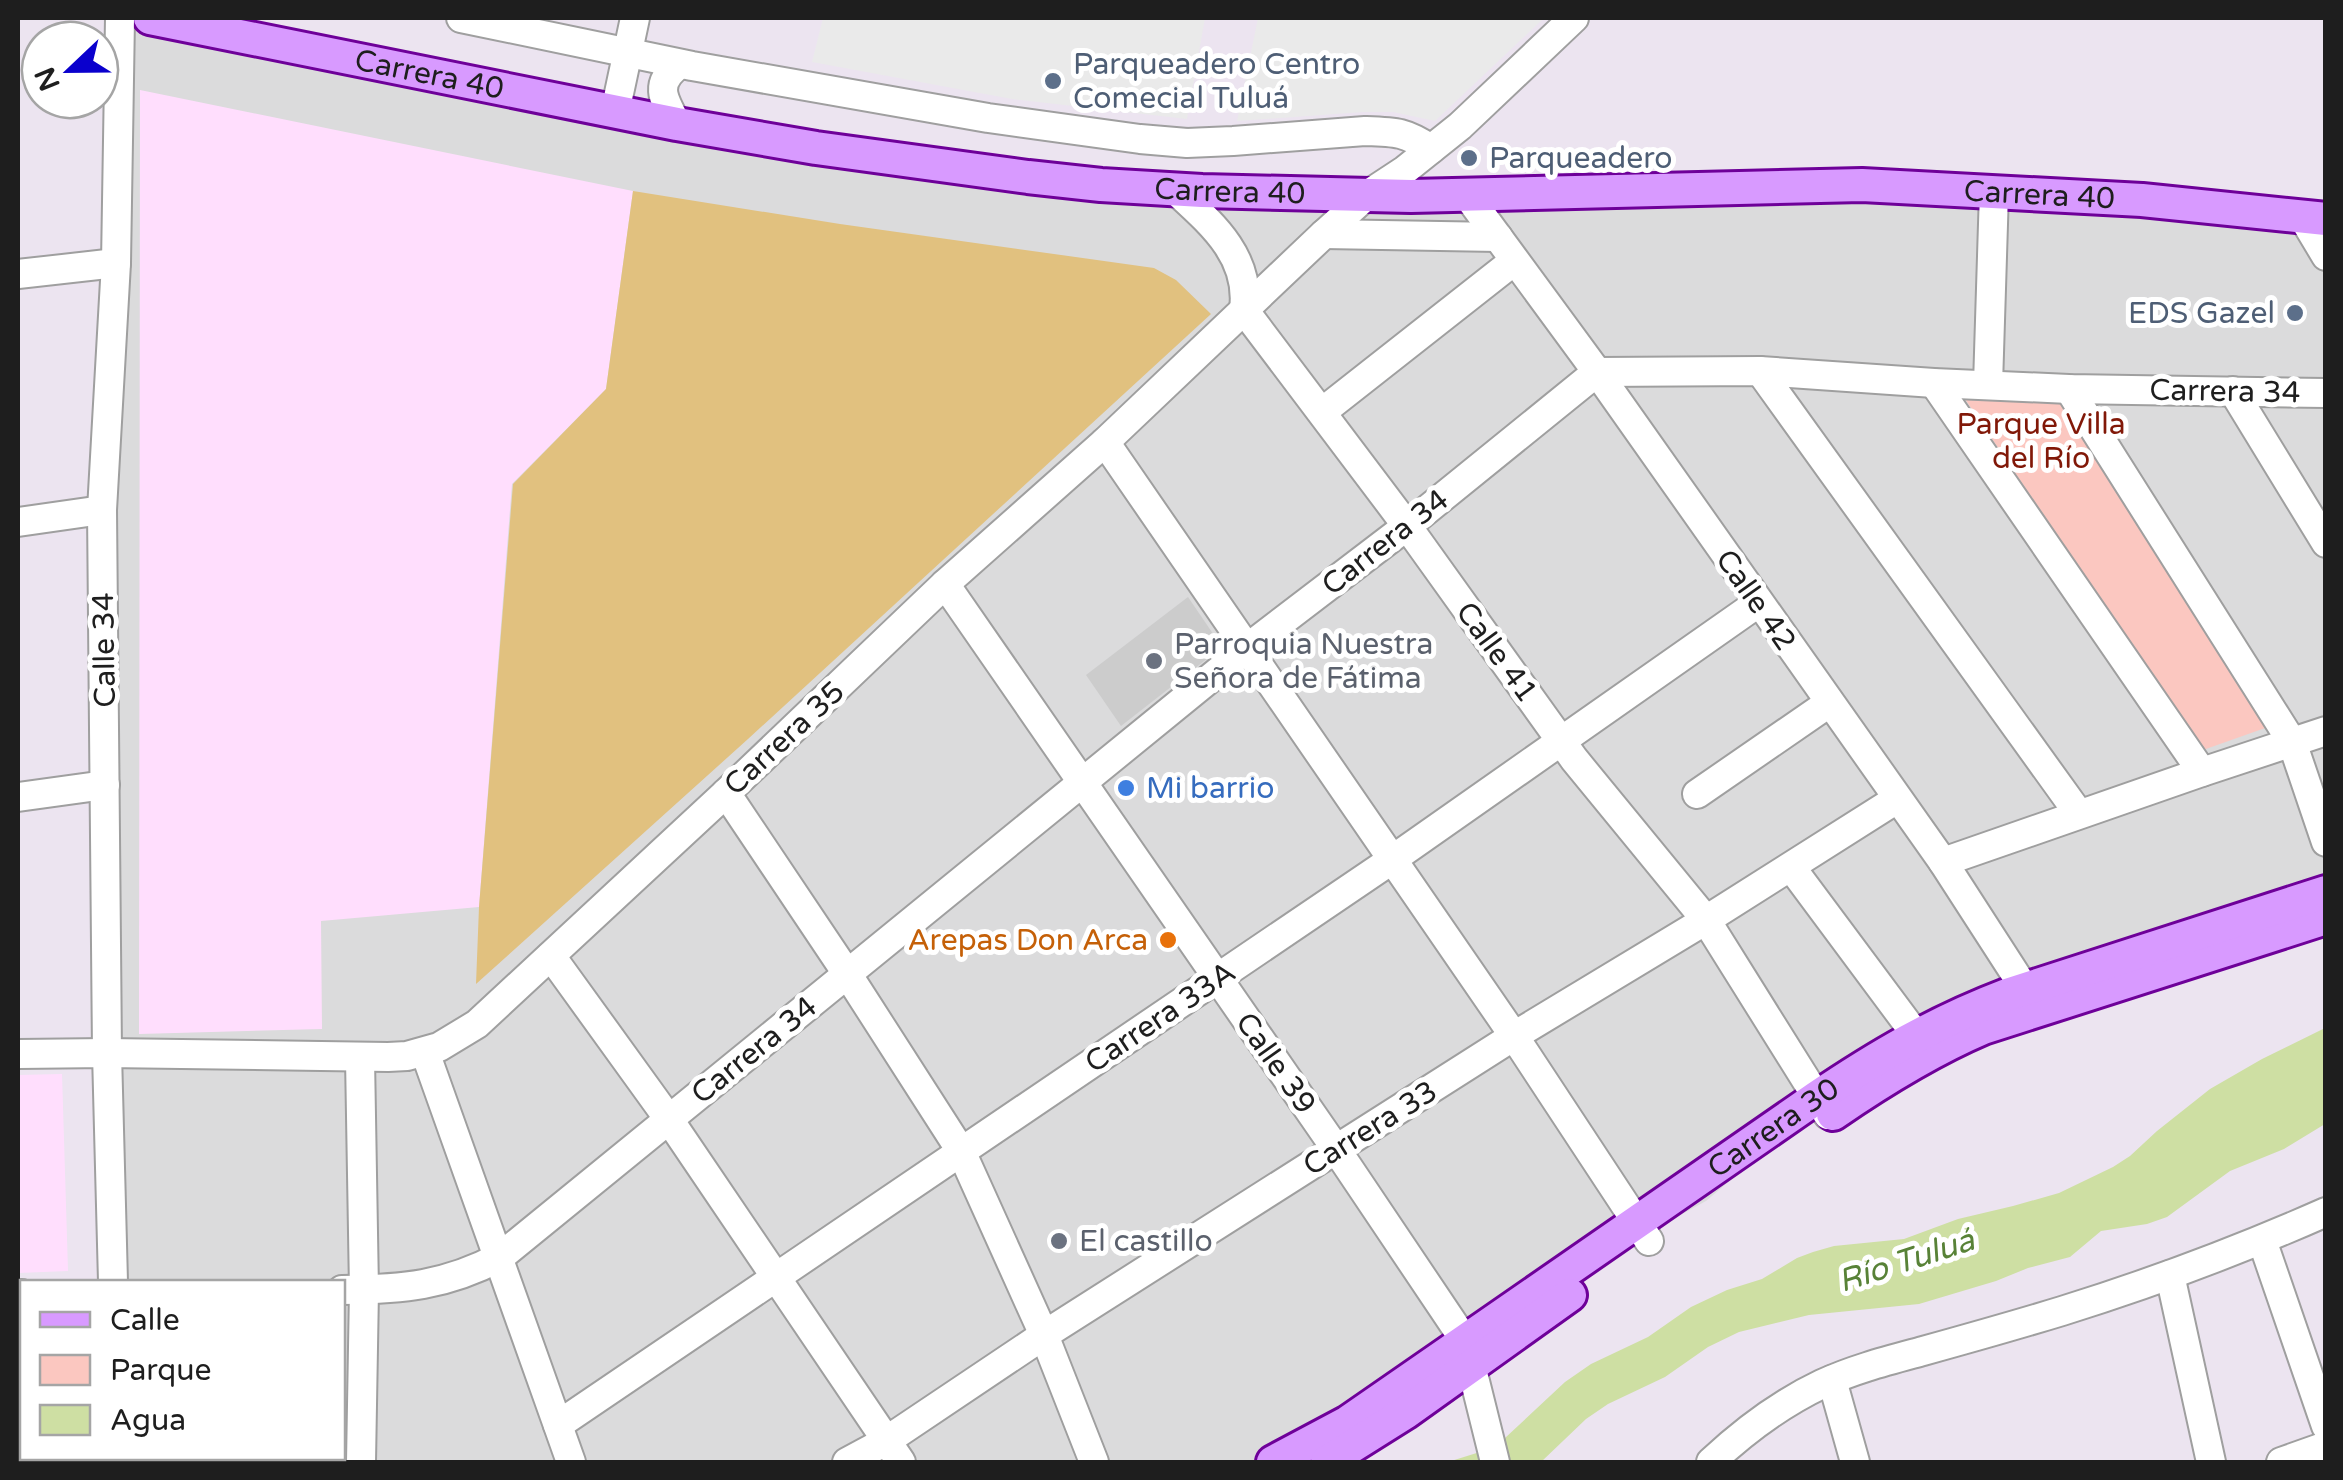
<svg xmlns="http://www.w3.org/2000/svg" width="2343" height="1480" font-family="'Varela Round',sans-serif">
<style>
.residential{fill:#dbdbdc}
.education{fill:#ffdefd}
.religious{fill:#ccc}
.park{fill:#fbc7c0}
.pitch{fill:#e1c17f}
.parking{fill:#eaeaea}
.water{fill:#cedfa3}
.lines{fill:none;stroke-linecap:round;stroke-linejoin:round}
.minor-casing{stroke:#9f9f9f;stroke-width:32}
.major-casing{stroke:#6e0099;stroke-width:38}
.minor{stroke:#fff;stroke-width:28}
.major{stroke:#d89aff;stroke-width:32}
.service-dot{fill:#5c6f8a;stroke:#fff;stroke-width:4}
.worship-dot{fill:#6b7280;stroke:#fff;stroke-width:4}
.shop-dot{fill:#3f7fe0;stroke:#fff;stroke-width:4}
.food-dot{fill:#e8710a;stroke:#fff;stroke-width:4}
.labels{text-anchor:middle;stroke-width:10;stroke-linejoin:round;paint-order:stroke}
.service-label{font-size:30px;fill:#4e5e75;stroke:#fff;text-anchor:start}
.street-label{font-size:30px;fill:#1e1e1e;stroke:#fff}
.park-label{font-size:30px;fill:#811808;stroke:#fff}
.worship-label{font-size:30px;fill:#5b616d;stroke:#fff;text-anchor:start}
.shop-label{font-size:30px;fill:#366cbe;stroke:#fff;text-anchor:start}
.food-label{font-size:30px;fill:#c56008;stroke:#fff;text-anchor:end}
.water-label{font-size:32px;font-style:italic;fill:#588237;stroke:#fff}
</style>
<rect width="100%" height="100%" fill="#ece4f0"/>
<polygon class="residential" points="120,18 150,18 1028,177 1783,186 2325,226 2325,910 1868,1063 1706,1201 1516,1305 1270,1462 115,1462 115,1458 342,1458 342,1282 112,1282 107,1053"/>
<g class="education">
<polygon points="140,90 633,191 606,389 512,484 479,907 321,921 322,1029 139,1034"/>
<polygon points="62,1074 68,1271 18,1273 18,1075"/>
</g>
<polygon class="religious" points="1188,597 1222,647 1121,726 1086,675"/>
<polygon class="park" points="1965,399 2062,401 2268,727 2203,750"/>
<polygon class="pitch" points="633,191 840,224 1154,268 1176,280 1211,314 748,739 476,984 479,907 513,484 606,389"/>
<g class="parking">
<polygon points="823,18 1205,18 1187,119 1012,99 812,62"/>
<polygon points="1258,18 1544,18 1435,121 1393,112 1363,112 1237,121"/>
</g>
<polygon class="water" points="2325,1028 2325,1124 2284,1149 2230,1171 2167,1217 2147,1224 2101,1231 2070,1257 2028,1268 1996,1281 1919,1304 1809,1315 1739,1332 1708,1347 1665,1377 1608,1404 1586,1419 1541,1462 1448,1462 1483,1451 1505,1438 1565,1382 1591,1364 1648,1337 1691,1307 1727,1290 1762,1279 1797,1258 1813,1252 1834,1246 1904,1239 1958,1219 2013,1206 2059,1193 2113,1167 2130,1156 2157,1131 2210,1089 2262,1059"/>
<g class="lines">
<defs>
<g id="minor">
<path d="M461,18L692,66L988,118L1140,139L1187,143L1233,141L1365,131C1397,132 1405,132 1431,149"/>
<polyline points="615,112 635,18"/>
<path d="M677,124C663,99 653,83 680,64"/>
<path d="M1174,189C1211,223 1251,256 1244,310L1407,526L1574,759L1706,920L1828,1115"/>
<polyline points="1467,195 1597,372 1943,862 2025,989 2031,1006"/>
<polyline points="2302,216 2326,256"/>
<polyline points="1324,234 1498,237"/>
<polyline points="18,274 116,263"/>
<polyline points="1760,371 2079,814"/>
<polyline points="1934,383 2202,772"/>
<polyline points="1988,385 1994,192"/>
<polyline points="2069,389 2292,742 2326,842"/>
<polyline points="2233,391 2326,543"/>
<polyline points="1322,412 1514,261"/>
<polyline points="1105,442 1514,1036 1649,1241"/>
<polyline points="18,522 102,510"/>
<polyline points="945,584 1336,1149 1465,1341 1495,1462"/>
<polyline points="726,793 848,975 961,1151 1044,1335 1094,1462"/>
<polyline points="1697,794 1829,703"/>
<polyline points="18,797 105,785"/>
<polyline points="1943,862 2202,772 2326,731"/>
<polyline points="1791,867 1916,1035"/>
<polyline points="551,956 668,1118 901,1462"/>
<polyline points="425,1052 571,1462"/>
<polyline points="18,1054 107,1053 388,1057 407,1056 439,1047 477,1024 726,793 945,584 1105,442 1324,234 1367,195 1405,170 1460,126 1574,18"/>
<polyline points="360,1058 364,1290 361,1462"/>
<polyline points="2262,1240 2326,1426"/>
<polyline points="2170,1275 2211,1462"/>
<polyline points="113,1282 107,1053 102,510 116,263 120,18"/>
<path d="M342,1290C403,1289 445,1286 500,1257L1246,649L1407,526L1597,372L1760,371L1934,383L2069,389L2326,393"/>
<polyline points="18,1294 22,1294"/>
<polyline points="1832,1380 1855,1462"/>
<polyline points="558,1425 1393,859 1758,603"/>
<polyline points="114,1458 114,1462"/>
<polyline points="847,1462 886,1441 1044,1335 1514,1036 1706,920 1897,799"/>
<path d="M1711,1462C1743,1432 1782,1403 1822,1384C1854,1369 1890,1360 1923,1351C1970,1338 2016,1325 2062,1311C2152,1283 2240,1250 2326,1212"/>
<polyline points="2281,1462 2326,1446"/>
</g>
<g id="major">
<path id="s1" d="M150,18L677,124L816,148L1028,177L1101,185L1202,191L1411,196L1862,185L2142,200L2326,219"/>
<path d="M1833,1114C1881,1081 1929,1051 1983,1028L2326,918"/>
<path id="s2" d="M1273,1462L1348,1422L1816,1098C1878,1056 1936,1022 2007,995L2326,892"/>
<polyline points="1327,1462 1405,1413 1570,1295"/>
</g>
</defs>
<use href="#minor" class="minor-casing"/>
<use href="#major" class="major-casing"/>
<use href="#minor" class="minor"/>
<use href="#major" class="major"/>
</g>
<g class="service-dot">
<circle cx="1053" cy="81" r="10"/>
<circle cx="1469" cy="158" r="10"/>
<circle cx="2295" cy="313" r="10"/>
</g>
<g class="worship-dot">
<circle cx="1154" cy="661" r="10"/>
<circle cx="1059" cy="1241" r="10"/>
</g>
<circle class="shop-dot" cx="1126" cy="788" r="10"/>
<circle class="food-dot" cx="1168" cy="940" r="10"/>
<g class="labels">
<g class="service-label">
<text x="1073" y="74">Parqueadero Centro<tspan x="1073" dy="34">Comecial Tuluá</tspan></text>
<text x="1489" y="168">Parqueadero</text>
<text x="2275" y="323" text-anchor="end">EDS Gazel</text>
</g>
<g class="street-label">
<text dy="10" stroke="none"><textPath href="#s1" startOffset="285">Carrera 40</textPath></text>
<text dy="10" stroke="none"><textPath href="#s1" startOffset="1095">Carrera 40</textPath></text>
<text dy="10" stroke="none"><textPath href="#s1" startOffset="1905">Carrera 40</textPath></text>
<text transform="translate(2225 391) rotate(1)" y="10">Carrera 34</text>
<text transform="translate(1385 542) rotate(-38)" y="10">Carrera 34</text>
<text transform="translate(1756 600) rotate(55)" y="10">Calle 42</text>
<text transform="translate(104 650) rotate(-91)" y="10">Calle 34</text>
<text transform="translate(1497 652) rotate(54)" y="10">Calle 41</text>
<text transform="translate(784 738) rotate(-43)" y="10">Carrera 35</text>
<text transform="translate(1160 1017) rotate(-34)" y="10">Carrera 33A</text>
<text transform="translate(754 1050) rotate(-39)" y="10">Carrera 34</text>
<text transform="translate(1276 1063) rotate(55)" y="10">Calle 39</text>
<text dy="10" stroke="none"><textPath href="#s2" startOffset="602">Carrera 30</textPath></text>
<text transform="translate(1370 1128) rotate(-32)" y="10">Carrera 33</text>
</g>
<g class="park-label">
<text x="2041" y="434">Parque Villa<tspan x="2041" dy="34">del Río</tspan></text>
</g>
<g class="worship-label">
<text x="1174" y="654">Parroquia Nuestra<tspan x="1174" dy="34">Señora de Fátima</tspan></text>
<text x="1079" y="1251">El castillo</text>
</g>
<g class="shop-label">
<text x="1146" y="798">Mi barrio</text>
</g>
<g class="food-label">
<text x="1148" y="950">Arepas Don Arca</text>
</g>
<g class="water-label">
<text transform="translate(1906 1260) rotate(-18)" y="11">Río Tuluá</text>
</g>
</g>
<rect width="2343" height="1480" fill="none" stroke="#1e1e1e" stroke-width="40"/>
<rect x="20" y="1280" width="325" height="180" fill="#ffffff" stroke="#a5a5a5" stroke-width="2.5"/>
<rect x="40" y="1312" width="50" height="15" fill="#d89aff" stroke="#a5a5a5" stroke-width="2.5"/>
<text x="110" y="1330" font-size="30" fill="#1e1e1e">Calle</text>
<rect x="40" y="1355" width="50" height="30" fill="#fbc7c0" stroke="#a5a5a5" stroke-width="2.5"/>
<text x="110" y="1380" font-size="30" fill="#1e1e1e">Parque</text>
<rect x="40" y="1405" width="50" height="30" fill="#cedfa3" stroke="#a5a5a5" stroke-width="2.5"/>
<text x="110" y="1430" font-size="30" fill="#1e1e1e">Agua</text>
<g transform="translate(70 70) rotate(248)"><circle r="48" fill="#ffffff" stroke="#a5a5a5" stroke-width="2.5"/>
<path d="M0-8L18 38L0 25L-18 38Z" fill="#0a00cd"/>
<text y="-15" font-size="28" font-weight="bold" text-anchor="middle" fill="#1e1e1e">N</text>
</g>
</svg>
